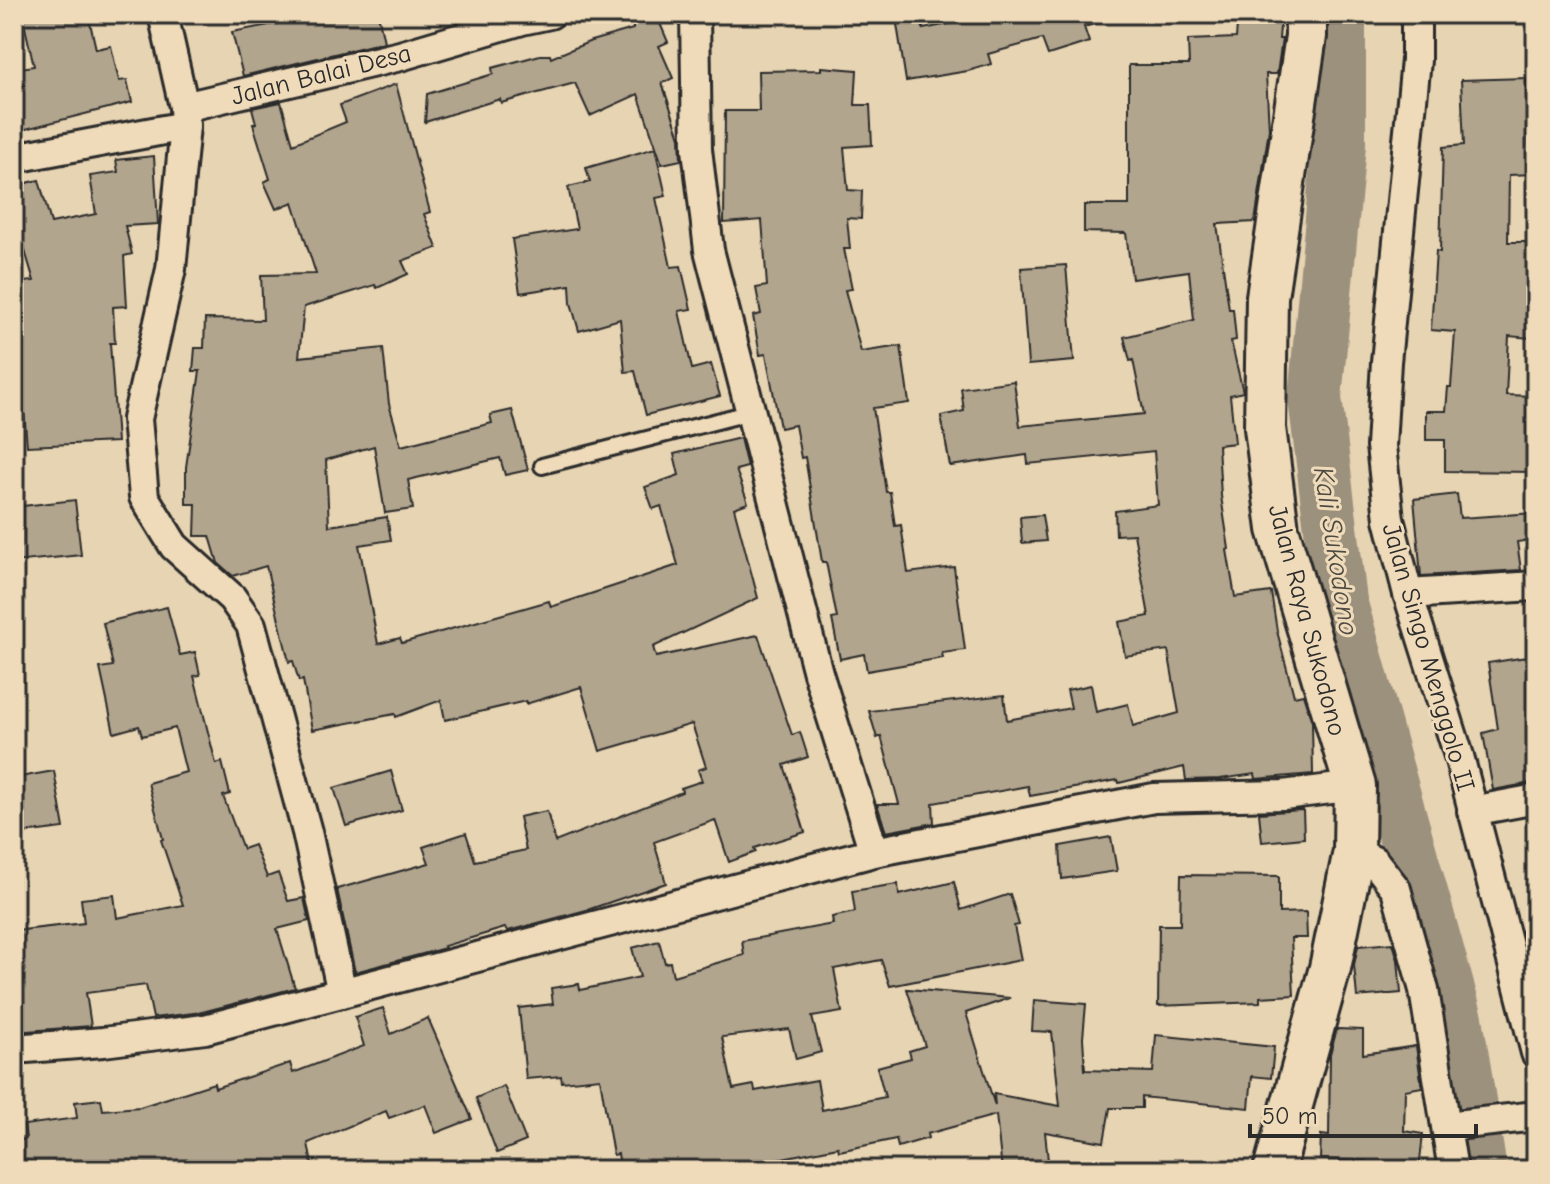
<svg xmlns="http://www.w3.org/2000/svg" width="1550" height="1184" font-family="'Comic Neue',sans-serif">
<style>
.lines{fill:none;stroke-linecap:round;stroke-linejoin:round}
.river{stroke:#9c917d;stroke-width:54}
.building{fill:#b2a58e;stroke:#2b2b2b;stroke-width:2}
.lane-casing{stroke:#2b2b2b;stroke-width:20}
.street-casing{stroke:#2b2b2b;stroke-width:34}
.secondary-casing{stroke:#2b2b2b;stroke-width:46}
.lane{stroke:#efdbb9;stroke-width:14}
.street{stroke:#efdbb9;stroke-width:28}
.secondary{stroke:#efdbb9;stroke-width:40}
.labels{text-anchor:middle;stroke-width:6;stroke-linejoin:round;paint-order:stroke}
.street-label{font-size:26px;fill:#2b2b2b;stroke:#efdbb9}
.water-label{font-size:28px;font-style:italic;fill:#4d4a44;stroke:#efdbb9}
</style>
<rect width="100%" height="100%" fill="#e7d4b3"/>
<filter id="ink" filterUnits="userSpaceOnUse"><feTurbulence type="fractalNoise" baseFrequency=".0125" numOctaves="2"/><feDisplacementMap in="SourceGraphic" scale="16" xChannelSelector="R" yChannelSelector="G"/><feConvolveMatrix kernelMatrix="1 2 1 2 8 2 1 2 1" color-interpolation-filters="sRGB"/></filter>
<g filter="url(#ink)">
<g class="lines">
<polyline class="river" points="1339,14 1339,145 1315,398 1340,601 1456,1019 1480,1170"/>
</g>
<g class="building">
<polygon points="44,14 88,14 96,49 111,46 119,81 127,80 132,102 14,132 14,69 34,66 23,19"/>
<polygon points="282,14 378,14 384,42 243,76 232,32 285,22"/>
<polygon points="656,14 668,42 659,46 673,78 662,83 680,137 681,160 662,164 638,94 590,116 575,83 501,103 500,99 425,122 427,94 493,74 492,68 540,55 550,55 551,58 591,41 633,29 633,24"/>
<polygon points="921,14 923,29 1000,14 1103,14 1104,21 1084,27 1089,42 1048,55 1042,39 988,54 991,64 968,71 906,81 896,18"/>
<polygon points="1238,14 1281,14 1279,39 1282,39 1277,74 1266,74 1269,129 1255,222 1217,224 1229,309 1233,309 1236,340 1231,341 1243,392 1230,395 1235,443 1218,445 1221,496 1229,549 1227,550 1235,597 1271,592 1277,631 1294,696 1303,694 1312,722 1313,774 1256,779 1255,774 1220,779 1186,780 1184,767 1119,783 1118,780 1030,796 1028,786 933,803 934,823 886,832 877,804 899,804 881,736 877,738 869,711 1004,695 1007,720 1071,708 1067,690 1091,685 1096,712 1128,704 1133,726 1179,713 1168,650 1125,656 1119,622 1149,616 1134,534 1116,535 1115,511 1158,505 1154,451 1028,464 1027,455 950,466 941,416 964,411 961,388 1014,381 1020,426 1144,414 1133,360 1130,361 1124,337 1194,320 1189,271 1132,279 1126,233 1084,232 1084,205 1129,205 1129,65 1189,65 1188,40 1236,38"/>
<polygon points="821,67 857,70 855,105 870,105 872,145 844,147 848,190 862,191 861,219 847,218 850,249 844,249 852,289 845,290 861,352 901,346 909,403 873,408 886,492 890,492 895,526 901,525 908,573 954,567 965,650 942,653 943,658 867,671 864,654 840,659 832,619 837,618 826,562 822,562 805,457 801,458 795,425 780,428 766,354 760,355 753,316 761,314 756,288 767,286 762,220 724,223 725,111 759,111 758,71 821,70"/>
<polygon points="1526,78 1529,146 1536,146 1536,174 1509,175 1508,242 1536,242 1536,308 1532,308 1530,338 1509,336 1506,395 1536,396 1536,472 1445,471 1445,440 1426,440 1426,411 1446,411 1448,387 1451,387 1455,332 1431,330 1436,251 1440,252 1443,147 1464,145 1461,80"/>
<polygon points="396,84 430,212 424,214 437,248 402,261 408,274 377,288 375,285 304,307 299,357 383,348 389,404 401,446 492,423 490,415 512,410 528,470 505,475 500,458 408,480 413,509 385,513 374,446 326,460 329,526 387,517 391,540 359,545 378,644 400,638 402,643 549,601 551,607 678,565 661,506 653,509 645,487 679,475 674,454 740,438 747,467 736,470 748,503 734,508 758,598 653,647 656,657 758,635 792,735 800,732 808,757 784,765 805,832 754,848 756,852 729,862 715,820 654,842 666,883 590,909 508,931 505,928 444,946 445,948 355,972 337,889 429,863 423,847 466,833 475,861 526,850 519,817 547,811 555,842 682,792 681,788 702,781 698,770 706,767 692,724 600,751 581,687 526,704 526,701 445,720 441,700 396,717 395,714 312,730 303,680 299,681 293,661 289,662 266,566 233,576 218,563 210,536 195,536 196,504 186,504 186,467 200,371 193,371 195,348 204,348 205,319 263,320 261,275 316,274 293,202 276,209 264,182 270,179 253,124 256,123 252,108 281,102 293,144 346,122 340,105"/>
<polygon points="655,148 666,196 656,198 671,267 681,266 691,309 679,311 692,369 711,364 720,396 646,415 635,371 625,372 620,319 579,331 571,303 570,285 520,293 512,239 577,229 568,187 590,182 586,168"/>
<polygon points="154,156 158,224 125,226 132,254 124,256 127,306 113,307 115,343 110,343 117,442 27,446 21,377 18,377 14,283 34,281 20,234 14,235 14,186 39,180 51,223 96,214 90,176 118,172 116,160"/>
<polygon points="1066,265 1074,361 1028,365 1021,268"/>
<polygon points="1457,494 1460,518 1536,513 1536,539 1517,542 1521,570 1421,576 1414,499"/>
<polygon points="75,500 81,555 14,562 14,507"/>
<polygon points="1042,515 1046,541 1022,543 1020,517"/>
<polygon points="167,607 180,655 195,652 200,675 194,676 216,764 222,762 230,794 223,796 243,849 254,845 267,877 278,873 288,901 304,898 309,921 277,929 295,988 202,1012 153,1018 146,985 86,993 91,1026 14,1032 14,931 84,923 81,899 114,895 117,918 183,905 161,840 163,839 148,783 186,772 175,728 142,736 139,726 114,733 100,668 113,666 103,623"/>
<polygon points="1533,656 1536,677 1536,782 1493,790 1483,733 1498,729 1488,663"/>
<polygon points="54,771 64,828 14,834 14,778"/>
<polygon points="391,771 402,810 346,826 334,788"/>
<polygon points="1303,810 1304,838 1262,842 1259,813"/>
<polygon points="1111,837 1117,871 1062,879 1060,846"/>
<polygon points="1181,875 1279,876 1279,913 1306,912 1307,938 1291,938 1294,995 1260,997 1260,1002 1158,1006 1159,925 1180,925"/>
<polygon points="954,882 961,910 1010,894 1019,925 1014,926 1021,960 890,986 881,960 834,969 842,1012 812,1017 821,1052 796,1059 789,1029 722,1037 733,1089 754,1085 755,1091 817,1080 822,1110 885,1097 877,1067 911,1058 909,1051 925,1046 907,989 1010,998 966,1013 995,1106 994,1094 1060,1106 1052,1032 1032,1031 1034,1000 1086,1004 1083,1038 1085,1070 1153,1072 1156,1035 1274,1047 1271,1078 1252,1076 1249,1108 1142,1097 1142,1108 1110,1108 1104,1142 1045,1132 1049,1170 1002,1170 996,1115 927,1134 928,1138 898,1147 896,1139 839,1151 838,1147 737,1167 738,1170 621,1170 618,1154 613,1155 600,1078 562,1082 561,1076 526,1079 519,1008 553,1004 551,988 579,984 580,990 640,977 632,948 659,941 665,963 670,962 673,976 744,955 742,941 833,924 832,917 855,912 852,891 898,884 899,895"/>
<polygon points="1393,943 1398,960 1401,993 1357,997 1354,965 1358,946"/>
<polygon points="383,1008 391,1034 428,1018 472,1119 436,1133 425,1105 389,1118 386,1111 308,1143 313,1170 209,1170 207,1163 171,1170 84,1170 83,1166 14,1170 14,1141 26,1139 24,1125 77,1118 75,1102 101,1099 103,1110 140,1107 214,1083 215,1088 290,1063 293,1073 364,1046 355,1017"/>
<polygon points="1337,1029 1363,1030 1363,1054 1416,1046 1422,1087 1405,1090 1404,1131 1423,1134 1419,1170 1366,1164 1367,1161 1320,1159 1321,1135 1329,1136 1330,1054"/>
<polygon points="504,1086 526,1141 497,1153 476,1098"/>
</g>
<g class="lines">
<defs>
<polyline id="lane" points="542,466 752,412"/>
<g id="street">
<polyline points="163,14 184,107 185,126 171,269 137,419 144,497 174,546 232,598 251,625 307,832 342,993"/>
<polyline points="695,14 697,149 709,250 818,673 874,852"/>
<polyline points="1416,14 1416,60 1386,362 1381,446 1389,519 1408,594 1459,756 1536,1053"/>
<polyline points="184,107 400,56 522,20 550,14"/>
<polyline points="14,158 185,126"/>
<polyline points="1408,594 1536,586"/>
<polyline points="1472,811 1536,799"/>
<polyline points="1354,851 1374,861 1396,889 1424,990 1453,1170"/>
<polyline points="14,1049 103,1042 205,1029 874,852 1154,798 1283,795 1355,786"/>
<polyline points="1447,1126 1536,1116"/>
</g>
<polyline id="secondary" points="1274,1170 1330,968 1354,851 1355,786 1278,529 1265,428 1267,297 1306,36 1306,14"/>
</defs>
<use href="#lane" class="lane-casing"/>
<use href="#street" class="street-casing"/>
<use href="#secondary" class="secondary-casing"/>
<use href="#lane" class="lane"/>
<use href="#street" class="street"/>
<use href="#secondary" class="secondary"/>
</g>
</g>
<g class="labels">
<g class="street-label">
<text transform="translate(321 74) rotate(-14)" y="9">Jalan Balai Desa</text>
<text transform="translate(1308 620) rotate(75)" y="9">Jalan Raya Sukodono</text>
<text transform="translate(1429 657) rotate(74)" y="9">Jalan Singo Menggolo II</text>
</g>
<g class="water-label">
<text transform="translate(1337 551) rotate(81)" y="10">Kali Sukodono</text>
</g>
</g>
<rect width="1550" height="1184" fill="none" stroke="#efdbb9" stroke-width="48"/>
<rect x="24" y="24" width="1502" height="1136" fill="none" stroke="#2b2b2b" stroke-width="3" filter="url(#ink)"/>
<path d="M1250 1124v12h226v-12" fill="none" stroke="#2b2b2b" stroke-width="4"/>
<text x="1262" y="1124" font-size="24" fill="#2b2b2b" stroke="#efdbb9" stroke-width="6" paint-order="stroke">50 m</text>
</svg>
